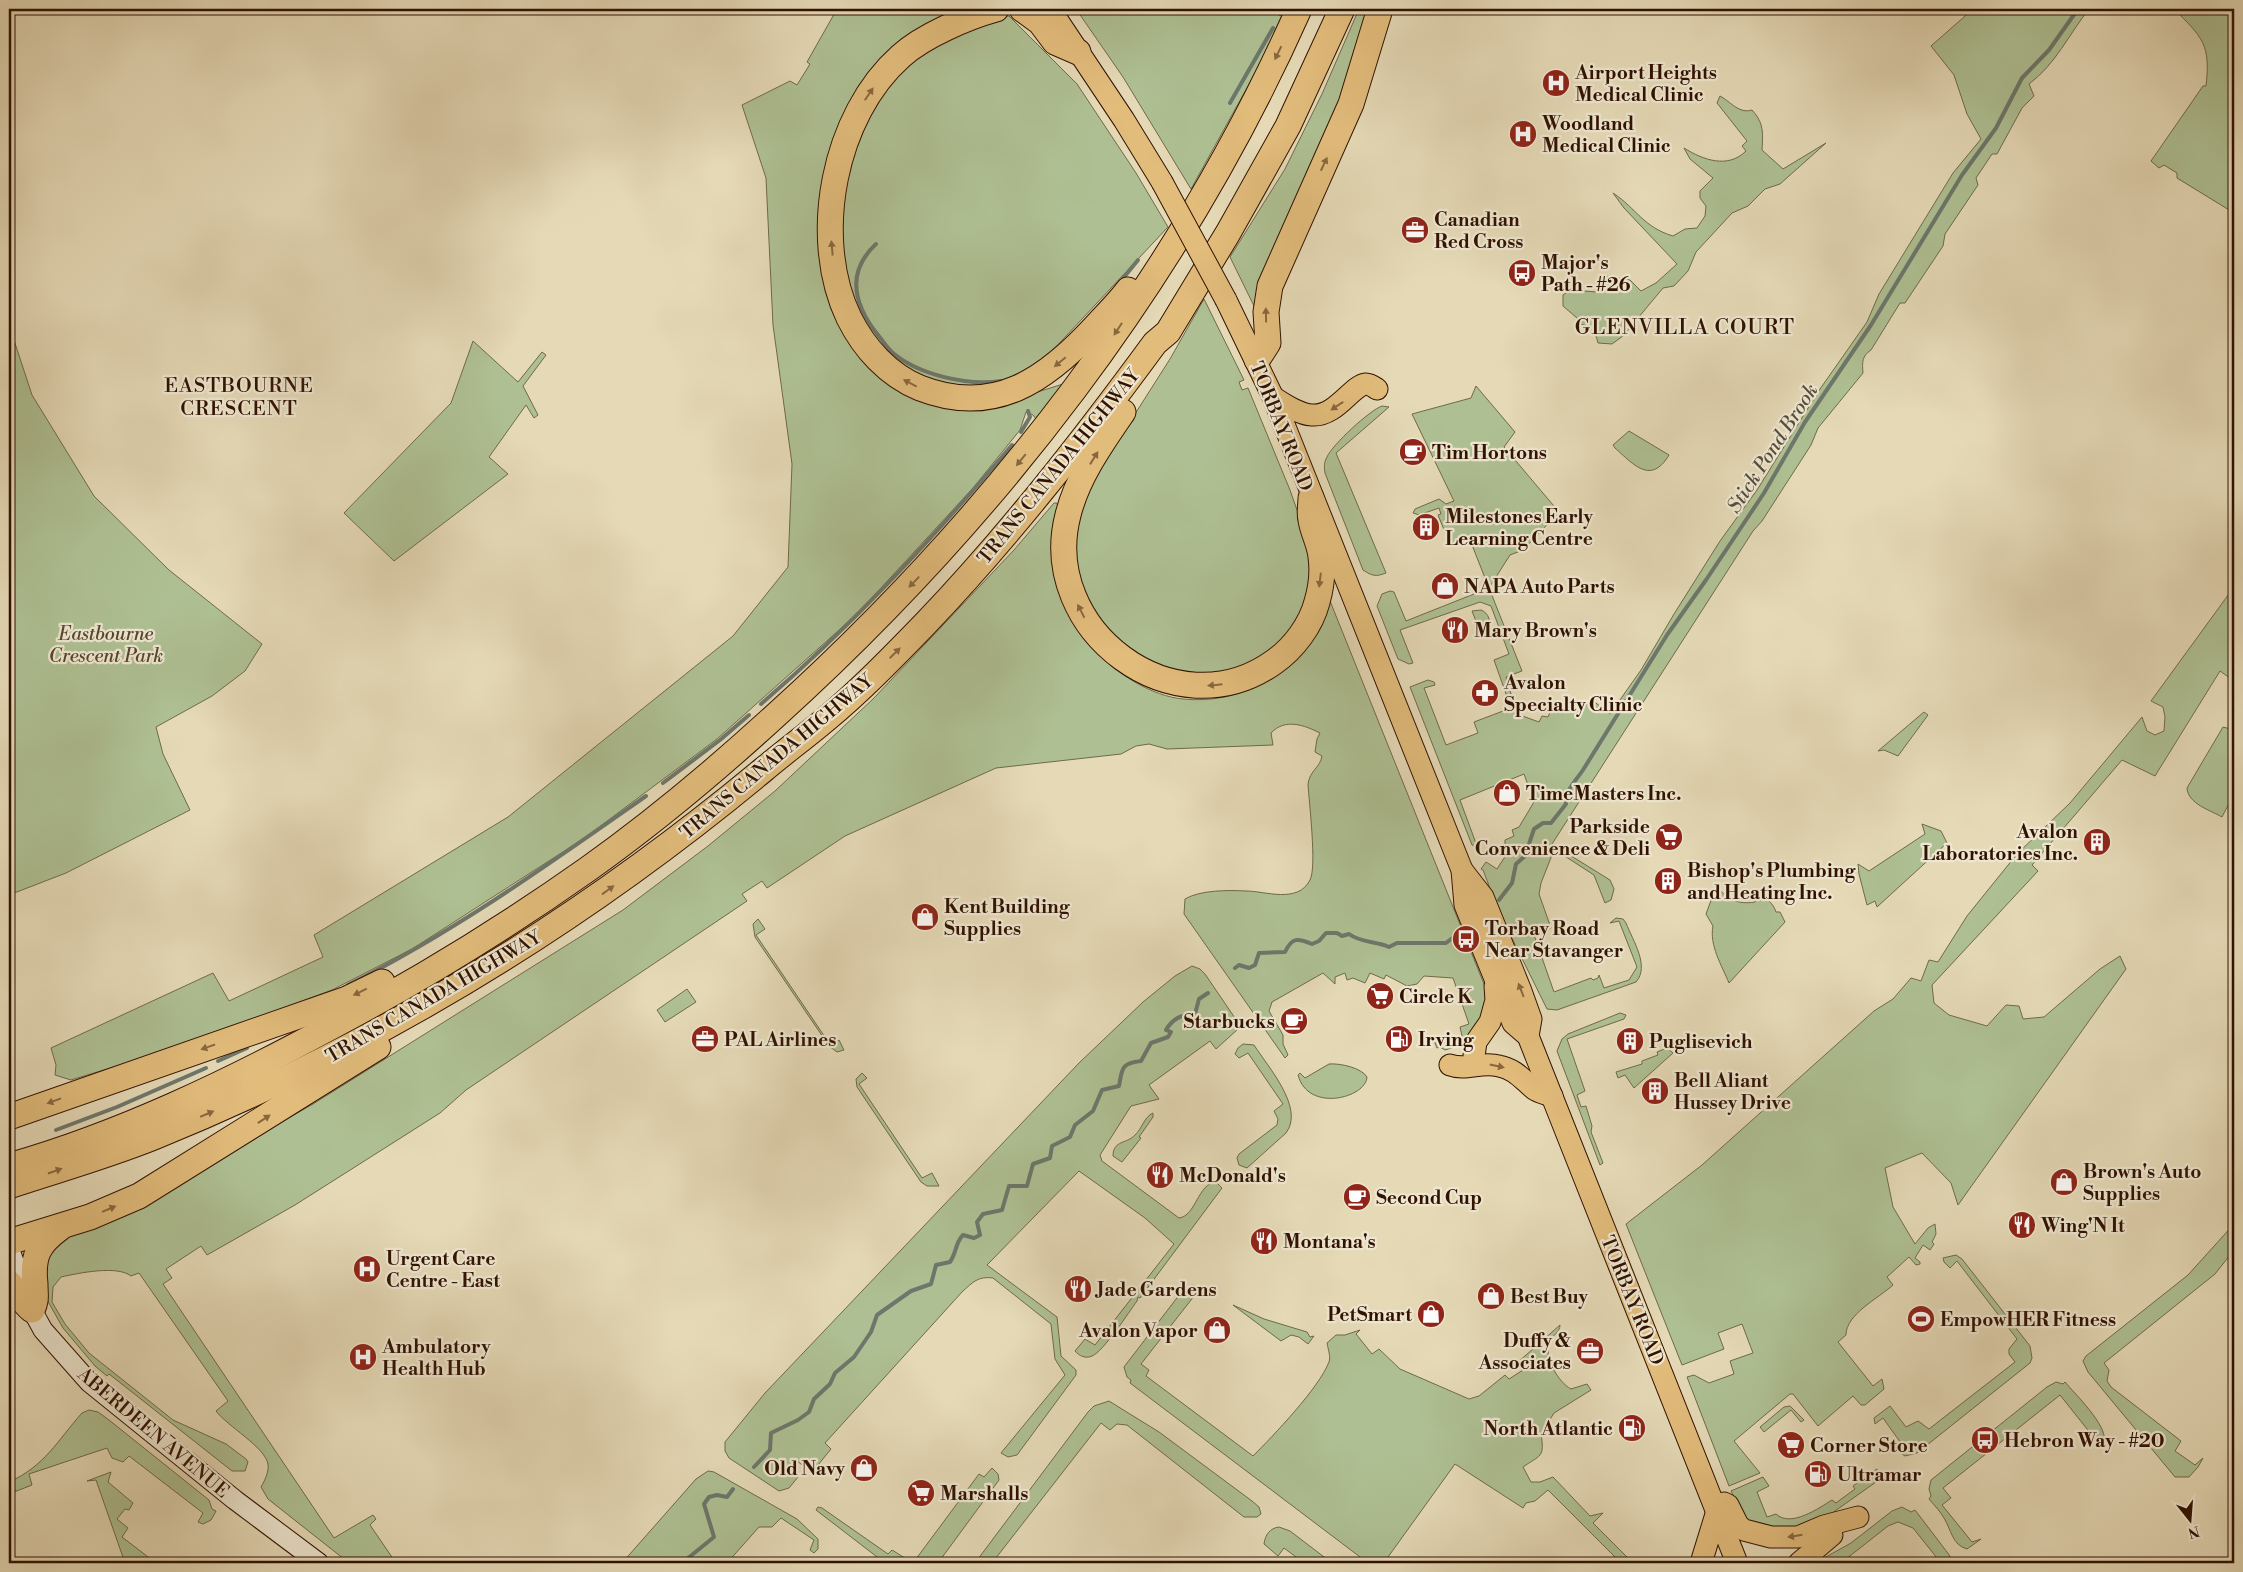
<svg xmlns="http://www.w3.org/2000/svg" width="2243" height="1572" font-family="'Libre Bodoni',serif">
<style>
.green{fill:#aec093;stroke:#6f694a}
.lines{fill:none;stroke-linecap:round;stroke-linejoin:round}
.stream{stroke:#6d776b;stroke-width:4}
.secondary-casing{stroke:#301200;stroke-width:21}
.primary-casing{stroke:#301200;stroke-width:23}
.highway-casing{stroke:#301200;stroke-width:27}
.secondary{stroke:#eee6d0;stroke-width:19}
.primary{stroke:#e2bc7b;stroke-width:21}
.highway{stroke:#e2bc7b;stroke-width:25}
.primary-bridge-casing{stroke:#301200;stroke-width:23;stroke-linecap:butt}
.primary-bridge{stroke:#e2bc7b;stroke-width:21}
.oneway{fill:#89673e}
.labels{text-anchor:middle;stroke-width:4.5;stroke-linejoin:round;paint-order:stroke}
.poi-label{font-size:19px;font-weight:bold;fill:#301200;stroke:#eee6d0;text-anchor:start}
.street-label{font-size:19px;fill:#301200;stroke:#eee6d0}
.park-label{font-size:19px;font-style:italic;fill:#56462c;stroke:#eee6d0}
.neighbourhood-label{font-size:20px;letter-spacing:1px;fill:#301200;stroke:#eee6d0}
.water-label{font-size:20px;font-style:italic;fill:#544d3e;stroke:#eee6d0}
.quarter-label{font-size:21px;letter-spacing:1px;fill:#301200;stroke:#eee6d0}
</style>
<rect width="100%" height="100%" fill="#e5d9b6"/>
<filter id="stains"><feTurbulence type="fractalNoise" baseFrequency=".004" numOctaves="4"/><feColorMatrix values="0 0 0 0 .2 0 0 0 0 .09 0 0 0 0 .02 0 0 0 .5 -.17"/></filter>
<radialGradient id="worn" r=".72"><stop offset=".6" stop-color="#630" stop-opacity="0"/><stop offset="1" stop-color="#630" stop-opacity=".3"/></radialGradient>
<g class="green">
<polygon points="837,9 977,9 896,53 826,204 873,362 1009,401 1063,384 1036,419 1033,415 1026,412 1020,430 973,488 857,614 717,739 583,839 412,949 332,990 169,1050 71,1080 55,1075 56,1065 51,1048 213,973 229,1001 323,957 314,935 508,817 733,636 788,567 792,464 773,325 766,178 742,105 790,81 797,85 810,64 807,62"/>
<polygon points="1076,9 1127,9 1169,13 1194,9 1287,9 1253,77 1191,189 1123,77"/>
<polygon points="1359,9 1373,9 1358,60 1260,306 1254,306 1230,257 1285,169 1322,94"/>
<path d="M1973,9H2089C2069,34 2056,64 2029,84L2034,96L2022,108L1997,154H1992L1976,178L1978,185L1945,234L1943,246L1905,303H1900L1871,350C1862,356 1862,362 1863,373L1818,428L1811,445L1762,521L1753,531L1552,844L1610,880L1614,889L1611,900L1605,903L1594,875L1560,853L1552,855L1541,883L1539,894L1551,928L1534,935L1554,992L1591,978L1593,980L1598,978L1599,975L1604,988L1629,980L1637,967L1619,921L1610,923L1616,918L1623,919L1626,923C1633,941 1650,966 1636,982L1557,1010L1547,1009L1499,912L1483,870L1481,869L1486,862L1497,869L1510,849L1505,845V840L1514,836L1512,830L1519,827L1534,802L1524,774L1460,800L1477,846L1472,845L1410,687L1428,680L1434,682L1435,685L1424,688L1446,745L1478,733L1474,722L1511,708L1494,660L1509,654L1491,606L1480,602L1400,630L1413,663L1409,664L1398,659L1377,606L1382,594L1390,591L1394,592L1406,621L1489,588L1470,540L1454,546L1449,537H1447L1438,515L1441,514L1439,508L1419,515L1413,513L1415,509L1439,499L1446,504L1454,501L1412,414L1471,398L1476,386L1515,432L1504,447L1559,512L1523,550L1510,555L1489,588L1522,671L1506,677L1517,714L1539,722L1542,716L1548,717L1550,712H1578L1592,700L1610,714L1641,670L1674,614L1720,541L1757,490L1820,389L1867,322L1879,294L1953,173L1981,139L1967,114L1954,75L1931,46Z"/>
<path d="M2174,9H2229L2234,14V213L2177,178V173L2164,165L2159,168L2151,161L2203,86H2206C2211,44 2202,37 2174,9Z"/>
<polygon points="1002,16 1009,16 1077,84 1136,173 1168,227 1053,350 1026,371 1008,381 982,388 955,389 918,378 867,335 842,270 841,209 850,163 878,96 919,54"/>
<path d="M1720,96C1731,102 1739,114 1752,110C1764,123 1763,133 1762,150L1783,169L1826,143L1780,184L1765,189L1748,206L1732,213L1696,252L1688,271L1674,286L1663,288L1623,336L1612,344L1598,343C1595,331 1593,327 1580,324L1577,318L1563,306V295L1571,290L1597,292L1599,282L1606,276L1630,280L1641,291L1656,283L1677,264L1624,208L1613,193C1637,209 1643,227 1673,236L1685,229L1697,228L1705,216L1706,206L1700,198V191L1713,178L1690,159L1684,148C1703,160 1728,169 1746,151L1742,146L1747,141L1717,103Z"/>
<polygon points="1204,299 1244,380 1239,382 1242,390 1248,388 1290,490 1304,530 1311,563 1310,586 1298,619 1281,644 1239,670 1194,678 1136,660 1084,602 1070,548 1084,494 1170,359"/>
<polygon points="9,325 32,395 94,496 169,570 262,644 245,671 212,696 156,727 163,754 190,810 66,873 9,895"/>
<polygon points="473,341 518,382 542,352 546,355 523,386 538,415 534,418 526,405 489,457 508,474 394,561 344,513 451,403"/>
<path d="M1382,406L1389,407L1336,453L1386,573C1376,577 1372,576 1363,570L1325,473C1324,467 1324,462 1327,457C1332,445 1370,410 1382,406Z"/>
<path d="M1629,431L1669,455C1651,485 1634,465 1615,448L1613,445Z"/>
<path d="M1054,503H1057L1058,509C1060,531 1061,554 1062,577C1063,585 1062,595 1064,603C1069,622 1085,640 1098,653C1119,675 1152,696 1183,699C1240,705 1298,674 1322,622C1326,614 1327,604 1328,596L1488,994C1485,1021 1472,1043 1445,1050L1440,1047L1437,1048L1433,1038L1438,1036L1442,1044L1462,1036L1460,1027L1469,1024L1453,978L1424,976L1417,984L1407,986L1386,975L1384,979L1370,973L1365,983L1353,978L1347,980L1345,973L1335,977V984L1323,973L1272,1002L1269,1011L1283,1035V1044L1288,1055L1285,1058L1184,914L1185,899C1200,890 1228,890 1246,891C1265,891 1298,904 1310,880C1317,867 1309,802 1308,784C1310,770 1320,768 1322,756L1315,752L1317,739L1320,733C1304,725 1285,718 1271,733L1273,745L1167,749L1149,744L1136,746L1121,754L996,768L845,836L767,888L762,881L742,894L747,901L466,1090L440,1113L295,1205L207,1255L201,1246L166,1269L172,1278L163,1284L334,1538L373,1515L376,1519L370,1525L396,1563H349L268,1499L261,1487C265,1480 269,1472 268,1464C265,1447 227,1426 216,1411L228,1401L139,1273L131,1276C117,1265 79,1273 61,1277L53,1287L52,1302L65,1324L89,1353L173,1420L226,1444L246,1459L248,1462L245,1471H232L118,1381L109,1374L107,1376L95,1366L63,1328L42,1291V1263L52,1242L161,1191L313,1104L623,910L708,846L775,791L874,698L1014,550Z"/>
<path d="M2234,587V681L2220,671L2155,776L2122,760L2032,865L2038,871L1932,985L1934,1003L1949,1015L1987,1026L2006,1005L2019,1006L2023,1019L2044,1017L2100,969L2120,956L2126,969L1958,1205L1951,1183L1922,1153L1885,1168L1893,1207L1915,1244L1928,1228L1935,1224L1936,1234L1932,1242L1934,1244L1930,1250L1923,1245L1915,1258L1920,1262V1264L1916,1265L1909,1257L1887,1277L1893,1285C1879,1298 1846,1314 1846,1335L1838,1342L1873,1386L1882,1379L1884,1389L1865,1405H1861L1853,1396L1818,1426L1793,1394H1790L1734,1441L1760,1473L1729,1486L1687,1377L1694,1375L1709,1383L1734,1374L1730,1361L1753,1353L1742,1324L1718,1333L1724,1349L1682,1365L1626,1224L1702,1165L1874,1011L1893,999L1911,978L1921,981L1929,960L1938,962L1967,916L2017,854L2070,803L2142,717L2147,731L2155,735L2164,731L2165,717L2163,707L2151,701Z"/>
<path d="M1481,610C1489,613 1491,622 1489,629L1481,634L1472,611Z"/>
<polygon points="1924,712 1928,715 1898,756 1884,750 1878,751"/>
<path d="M2223,727L2234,730V794L2222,817C2210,810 2188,804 2187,788Z"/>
<polygon points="1922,824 1941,831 1947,843 1877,907 1875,901 1867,905 1859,874 1858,864 1869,871 1925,834"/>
<path d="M1716,887C1729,899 1737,905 1755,902L1758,895C1767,898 1773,903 1776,912H1780L1785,922L1729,983C1722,966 1709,945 1713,926L1706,914Z"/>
<polygon points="758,919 765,929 756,935 831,1046 839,1040 844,1050 837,1052 829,1046 755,937 753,924"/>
<path d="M1192,966L1200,969L1205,974L1239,1024L1238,1029L1216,1049L1210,1041L1149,1085L1159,1099L1131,1106L1100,1155L1102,1161L1179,1218C1196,1216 1198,1183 1216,1182L1222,1188L1140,1298L1138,1297L1137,1301C1129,1312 1103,1352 1092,1356C1086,1359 1079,1356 1075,1351L1085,1339L1095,1345L1174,1244L1145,1218L1079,1171L987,1265L1057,1317L1061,1356L1076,1370V1375L1017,1455L1008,1457L1001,1453L1065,1375L1055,1359L1051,1324L993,1278C978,1276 973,1282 962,1292L825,1443L831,1449L818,1465L806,1468L797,1461L790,1470L798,1477L789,1488L779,1491L729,1458L725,1451V1442L765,1393L1079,1063L1143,1002L1175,976Z"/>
<polygon points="687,989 696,1002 665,1022 657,1010"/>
<polygon points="1620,1013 1626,1015 1624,1019 1567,1039 1585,1091 1577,1095 1581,1107 1586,1106 1592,1126 1591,1132 1603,1163 1600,1165 1557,1051 1562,1039 1568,1034"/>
<path d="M1243,1044L1254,1045C1268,1067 1305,1108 1286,1133L1247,1168L1239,1165L1237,1158L1239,1154L1277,1125L1278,1119L1274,1111L1283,1104L1248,1053L1239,1058L1235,1054L1238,1048Z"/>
<polygon points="1667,1048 1673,1053 1634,1088 1625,1075 1618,1078 1616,1072 1642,1064 1642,1061 1658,1055 1657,1052"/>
<path d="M1329,1064C1340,1063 1362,1068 1367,1077C1366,1098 1308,1113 1298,1075L1300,1073L1305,1078Z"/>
<polygon points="862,1073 867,1078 859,1084 922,1178 932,1173 939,1186 927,1186 921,1182 857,1087 856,1079"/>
<path d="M1153,1113V1117L1139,1137L1141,1138L1122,1162L1113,1156C1113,1140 1127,1144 1135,1135C1142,1129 1144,1117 1153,1113Z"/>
<polygon points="2234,1224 2234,1250 2215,1274 2104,1363 2109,1370 2107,1381 2111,1387 2181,1441 2175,1451 2195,1465 2203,1458 2198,1467 2189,1477 2175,1477 2088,1372 2083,1361 2086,1356 2188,1275"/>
<polygon points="1956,1255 1962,1259 2030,1346 2032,1358 2030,1363 1917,1453 1905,1456 1898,1451 1903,1446 1883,1418 1875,1424 1874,1418 1890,1406 1906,1427 1918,1421 1929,1429 2015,1362 2009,1354 2009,1349 2017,1339 1957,1261 1950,1268 1944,1262 1943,1258"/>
<path d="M1192,1285L1202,1288L1204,1294L1198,1291L1141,1364L1149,1370L1146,1376L1253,1456C1273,1436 1319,1388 1329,1362C1331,1357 1328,1349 1327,1343L1336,1335H1345L1360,1330L1356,1334L1372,1354L1379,1349L1400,1369L1469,1399L1479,1396L1505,1375L1509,1379L1523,1370L1517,1363L1560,1325C1560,1332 1553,1335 1550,1341C1542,1356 1559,1383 1571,1389L1587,1384L1591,1390L1554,1413L1541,1434C1545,1458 1540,1455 1523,1467L1531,1482H1540L1553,1477L1590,1516L1603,1513L1593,1523L1633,1563H1621L1548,1490L1535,1501L1526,1503L1523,1508L1455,1464L1388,1557L1396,1563H1368L1130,1383L1131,1380L1127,1377L1124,1367L1183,1290Z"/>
<polygon points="1233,1305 1264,1319 1307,1332 1310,1337 1314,1336 1308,1344 1299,1337 1291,1335 1281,1341"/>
<path d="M2056,1382L2063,1384L2065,1382C2075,1394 2108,1426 2104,1441L2099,1444L2060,1395L1943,1488L1951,1498L1942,1505L1972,1542L1981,1539L1967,1549C1952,1545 1951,1529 1944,1518C1940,1511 1934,1505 1929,1499L1931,1496L1929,1489L1931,1480L2047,1387Z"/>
<polygon points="1109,1401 1159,1432 1252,1501 1259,1507 1261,1514 1257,1517 1244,1517 1127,1425 1117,1424 1110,1430 1101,1423 992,1563 975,1563 1088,1412 1094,1406"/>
<polygon points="1790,1406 1804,1420 1801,1422 1791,1410 1764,1432 1760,1427 1784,1407"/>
<path d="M89,1410L98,1412L109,1420L209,1500L212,1509L216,1511L211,1520L203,1524L198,1522L203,1513L129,1456L123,1462L112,1458L107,1448L29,1474L32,1485L9,1494V1482C45,1466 57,1441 82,1413Z"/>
<polygon points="992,1468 998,1474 999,1480 938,1563 885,1563 816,1510 818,1507 822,1508 888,1554 892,1550 913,1563 979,1474 984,1477"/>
<path d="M1877,1469L1876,1482L1828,1516L1806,1527H1762L1745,1519L1731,1491L1763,1477L1769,1486L1757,1492L1767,1517L1776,1514C1791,1528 1819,1508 1832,1500L1836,1503L1855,1489L1853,1486Z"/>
<polygon points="708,1471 714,1472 797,1519 818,1539 818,1549 814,1553 810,1550 814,1540 781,1518 772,1527 759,1527 727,1563 622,1563 696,1479"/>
<polygon points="111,1472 108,1482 133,1503 129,1510 125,1509 117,1519 128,1528 122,1537 156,1563 125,1563 96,1480 87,1481"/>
<polygon points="1902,1507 1911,1512 1915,1510 1950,1556 1951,1563 1941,1563 1913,1528 1898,1522 1888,1526 1841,1563 1815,1563 1851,1543 1892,1511"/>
<path d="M1279,1527L1290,1531L1332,1563H1304L1284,1548L1278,1556L1264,1544C1265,1535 1270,1528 1279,1527Z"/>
</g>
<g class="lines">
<g class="stream">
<polyline points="1280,14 1283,9"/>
<polyline points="1230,103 1273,28"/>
<path d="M876,244C845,273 854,305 878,335C883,341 887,348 893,353C919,375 968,386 1001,381"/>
<polyline points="1120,282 1138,260"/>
<polyline points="1021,432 1030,417 1028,411"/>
<path d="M761,704C853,625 934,537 1012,445"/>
<polyline points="663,783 720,740 749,715"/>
<path d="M1499,900L1512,883L1516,864L1525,856L1534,829L1543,823H1551L1566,804C1564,792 1577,779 1583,770L1667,635L1706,580L1764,493L1805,422L1871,325L1962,175L1996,128L2022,78L2049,50L2078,9"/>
<path d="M1235,968L1239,965L1249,968L1255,965L1259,953L1285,952C1292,937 1298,938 1312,944L1319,941L1326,933H1337L1342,936L1349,934C1361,943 1375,941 1389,947L1397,943H1446L1460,932"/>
<path d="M348,985C454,932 549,864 646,796"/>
<polyline points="218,1061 247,1048"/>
<polyline points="56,1130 117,1107 206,1068"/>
<path d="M754,1467L770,1450L771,1433L798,1420L809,1412L814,1399L830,1384L835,1373L854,1357L871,1332L877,1315L911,1291L931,1284L936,1265L950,1262C957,1252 955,1243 963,1235L974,1238L980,1235L977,1222L983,1214L1002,1210L1009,1186H1027L1033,1164L1050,1158L1052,1146L1070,1137L1075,1125L1093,1111L1102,1090L1119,1086C1122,1069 1121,1063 1141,1061L1151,1043L1168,1037L1171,1032L1166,1030C1173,1018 1181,1015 1195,1014L1199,999L1208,993"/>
<polyline points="682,1563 714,1537 704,1504 709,1497 717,1495 727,1497 733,1489"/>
</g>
<defs>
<polyline id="secondary" points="9,1248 32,1310 43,1330 89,1382 235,1500 319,1563"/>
<g id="primary">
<polyline points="1050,9 1124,120 1162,182"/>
<polyline points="1226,300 1273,397 1462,870 1465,905 1513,1023 1528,1036 1737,1563"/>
<path d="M1273,397C1284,404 1298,414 1312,415C1336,417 1352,385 1366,384C1370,384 1374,387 1377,389"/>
<polyline points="1462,870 1483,897 1521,991 1531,1019 1528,1036"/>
<polyline points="1474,1056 1476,1042 1490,1022 1496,1000 1495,986"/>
<path d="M1450,1065C1466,1071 1482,1061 1499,1066C1515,1069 1522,1079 1534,1089C1538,1092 1546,1094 1552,1096"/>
<polyline points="1724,1503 1728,1505 1738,1525 1744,1530 1771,1537 1798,1537 1824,1526 1858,1517"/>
<polyline points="1701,1563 1717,1511"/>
<polyline points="1799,1563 1832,1535"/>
</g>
<g id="highway">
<path d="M996,9C967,17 923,36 901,56C834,115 810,237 849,318C864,348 888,375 920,388C994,417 1046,380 1095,327C1106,315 1118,303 1128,290"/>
<polyline points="1022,9 1040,22 1055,42 1078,52"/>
<polyline points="1257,360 1268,343 1266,312 1270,286 1351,104 1380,9"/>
<path d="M1123,412C1101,444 1077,478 1068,515C1038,630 1175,733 1274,662C1294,648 1311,625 1317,602C1321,588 1323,571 1321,557C1320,544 1313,533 1311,520C1309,513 1311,505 1311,498"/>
<polyline points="9,1117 347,999 382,982"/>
<path d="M9,1166C121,1134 227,1083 329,1028C418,981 506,927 588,869C654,822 716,770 775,716C994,518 1179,279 1299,9"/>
<path d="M9,1186C57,1170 107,1156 154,1137C375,1047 579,923 763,770C783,753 805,737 825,720C860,691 893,657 925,624C1009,536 1083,441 1155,343L1168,332L1228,233L1288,126L1342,9"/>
<polyline points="9,1242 90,1217 139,1196 378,1047"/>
<path d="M9,1283C18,1292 22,1302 32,1310C37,1299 35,1296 35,1284C32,1256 38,1244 60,1228"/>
</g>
</defs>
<use href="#secondary" class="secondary-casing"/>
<use href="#primary" class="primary-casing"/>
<use href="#highway" class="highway-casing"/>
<use href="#secondary" class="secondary"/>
<use href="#primary" class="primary"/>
<use href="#highway" class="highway"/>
<defs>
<polyline id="primary-bridge" points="1162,182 1226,300"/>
</defs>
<use href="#primary-bridge" class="primary-bridge-casing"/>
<use href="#primary-bridge" class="primary-bridge"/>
</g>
<defs><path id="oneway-solid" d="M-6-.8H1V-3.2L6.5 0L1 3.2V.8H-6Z" transform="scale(1.25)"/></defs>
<g class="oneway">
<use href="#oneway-solid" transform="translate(1278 53) rotate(116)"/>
<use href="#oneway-solid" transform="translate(869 94) rotate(-56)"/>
<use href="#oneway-solid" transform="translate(1324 164) rotate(-65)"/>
<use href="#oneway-solid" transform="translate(832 248) rotate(-95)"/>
<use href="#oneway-solid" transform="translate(1266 315) rotate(-91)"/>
<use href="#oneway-solid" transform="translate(1118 329) rotate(123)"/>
<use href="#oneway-solid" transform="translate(1060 362) rotate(140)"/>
<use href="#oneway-solid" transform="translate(910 383) rotate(-152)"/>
<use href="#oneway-solid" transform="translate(1337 406) rotate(146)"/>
<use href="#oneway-solid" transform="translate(1094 458) rotate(-58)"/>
<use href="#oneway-solid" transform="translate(1021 460) rotate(129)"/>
<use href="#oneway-solid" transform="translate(1320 580) rotate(97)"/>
<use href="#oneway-solid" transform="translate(914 582) rotate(134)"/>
<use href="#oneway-solid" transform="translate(1081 611) rotate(-117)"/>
<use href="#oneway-solid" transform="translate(895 653) rotate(-45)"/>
<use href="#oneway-solid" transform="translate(1215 685) rotate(174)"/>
<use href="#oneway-solid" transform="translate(608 890) rotate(-36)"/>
<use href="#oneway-solid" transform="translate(1521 990) rotate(-111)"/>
<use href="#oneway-solid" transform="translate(360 992) rotate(154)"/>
<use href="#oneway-solid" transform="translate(208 1047) rotate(161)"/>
<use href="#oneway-solid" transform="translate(1497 1066) rotate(12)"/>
<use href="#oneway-solid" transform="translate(54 1101) rotate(160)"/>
<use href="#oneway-solid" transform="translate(207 1114) rotate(-23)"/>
<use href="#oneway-solid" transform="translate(264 1119) rotate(-33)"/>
<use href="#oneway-solid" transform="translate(55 1171) rotate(-19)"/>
<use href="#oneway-solid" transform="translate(109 1209) rotate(-23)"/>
<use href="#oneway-solid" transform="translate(1795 1536) rotate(171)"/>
</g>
<defs>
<symbol id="hospital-disc" viewBox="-11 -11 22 22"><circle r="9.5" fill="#8f2418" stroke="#eee6d0"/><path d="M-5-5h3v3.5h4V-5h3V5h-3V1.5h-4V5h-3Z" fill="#fff"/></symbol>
<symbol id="office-disc" viewBox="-11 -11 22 22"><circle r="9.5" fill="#8f2418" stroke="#eee6d0"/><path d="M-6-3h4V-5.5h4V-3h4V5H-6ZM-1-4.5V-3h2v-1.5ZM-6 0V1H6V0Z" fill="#fff"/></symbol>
<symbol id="bus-disc" viewBox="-11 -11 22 22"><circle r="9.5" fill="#8f2418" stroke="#eee6d0"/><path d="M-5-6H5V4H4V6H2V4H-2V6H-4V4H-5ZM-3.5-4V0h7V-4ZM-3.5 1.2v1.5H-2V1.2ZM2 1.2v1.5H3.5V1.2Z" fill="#fff"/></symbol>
<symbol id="cafe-disc" viewBox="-11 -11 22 22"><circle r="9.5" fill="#8f2418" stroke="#eee6d0"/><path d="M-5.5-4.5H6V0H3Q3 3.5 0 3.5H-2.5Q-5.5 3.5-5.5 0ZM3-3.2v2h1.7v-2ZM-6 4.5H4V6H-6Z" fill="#fff"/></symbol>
<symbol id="building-disc" viewBox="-11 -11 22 22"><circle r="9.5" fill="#8f2418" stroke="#eee6d0"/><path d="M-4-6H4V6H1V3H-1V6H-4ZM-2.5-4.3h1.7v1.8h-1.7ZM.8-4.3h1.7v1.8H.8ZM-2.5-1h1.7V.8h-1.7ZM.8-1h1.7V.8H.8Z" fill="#fff"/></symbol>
<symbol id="shop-disc" viewBox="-11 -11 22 22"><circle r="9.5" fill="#8f2418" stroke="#eee6d0"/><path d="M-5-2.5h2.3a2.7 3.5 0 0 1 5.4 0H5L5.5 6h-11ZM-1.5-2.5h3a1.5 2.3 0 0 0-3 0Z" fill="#fff"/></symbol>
<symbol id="restaurant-disc" viewBox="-11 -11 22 22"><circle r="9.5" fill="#8f2418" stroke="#eee6d0"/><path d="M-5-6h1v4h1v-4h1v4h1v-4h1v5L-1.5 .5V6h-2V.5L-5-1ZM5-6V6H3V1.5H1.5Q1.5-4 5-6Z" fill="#fff"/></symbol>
<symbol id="pharmacy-disc" viewBox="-11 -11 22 22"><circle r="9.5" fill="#8f2418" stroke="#eee6d0"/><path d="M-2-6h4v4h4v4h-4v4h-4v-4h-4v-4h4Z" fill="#fff"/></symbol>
<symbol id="supermarket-disc" viewBox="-11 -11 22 22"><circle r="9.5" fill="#8f2418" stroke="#eee6d0"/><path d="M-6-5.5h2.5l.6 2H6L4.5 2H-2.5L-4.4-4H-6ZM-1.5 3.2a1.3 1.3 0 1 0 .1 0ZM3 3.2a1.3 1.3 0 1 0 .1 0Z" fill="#fff"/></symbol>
<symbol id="fuel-disc" viewBox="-11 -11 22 22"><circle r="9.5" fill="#8f2418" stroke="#eee6d0"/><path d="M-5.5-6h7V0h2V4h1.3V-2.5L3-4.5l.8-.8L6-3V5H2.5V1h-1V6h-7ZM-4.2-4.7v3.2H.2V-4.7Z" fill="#fff"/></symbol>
<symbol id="stadium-disc" viewBox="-11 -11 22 22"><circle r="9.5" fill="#8f2418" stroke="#eee6d0"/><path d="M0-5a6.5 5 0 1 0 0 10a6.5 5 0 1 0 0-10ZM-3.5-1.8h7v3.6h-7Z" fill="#fff"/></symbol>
</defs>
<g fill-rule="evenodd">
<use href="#hospital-disc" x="1540" y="67" width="32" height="32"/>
<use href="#hospital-disc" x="1507" y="118" width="32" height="32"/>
<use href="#office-disc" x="1399" y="214" width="32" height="32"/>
<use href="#bus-disc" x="1506" y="257" width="32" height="32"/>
<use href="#cafe-disc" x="1397" y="436" width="32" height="32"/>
<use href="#building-disc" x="1410" y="511" width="32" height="32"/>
<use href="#shop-disc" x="1429" y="570" width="32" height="32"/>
<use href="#restaurant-disc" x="1439" y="614" width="32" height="32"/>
<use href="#pharmacy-disc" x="1469" y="677" width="32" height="32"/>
<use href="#shop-disc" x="1491" y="777" width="32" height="32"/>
<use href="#supermarket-disc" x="1653" y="821" width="32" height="32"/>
<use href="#building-disc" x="2081" y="826" width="32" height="32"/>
<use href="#building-disc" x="1652" y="865" width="32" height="32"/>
<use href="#shop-disc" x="909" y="901" width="32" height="32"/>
<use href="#bus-disc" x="1450" y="923" width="32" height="32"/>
<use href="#supermarket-disc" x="1364" y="980" width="32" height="32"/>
<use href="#cafe-disc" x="1278" y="1005" width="32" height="32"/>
<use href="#office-disc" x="689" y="1023" width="32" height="32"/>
<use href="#fuel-disc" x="1383" y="1023" width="32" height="32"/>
<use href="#building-disc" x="1614" y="1025" width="32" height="32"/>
<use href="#building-disc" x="1639" y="1075" width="32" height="32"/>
<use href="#restaurant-disc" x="1144" y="1159" width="32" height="32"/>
<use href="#shop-disc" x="2048" y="1166" width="32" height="32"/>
<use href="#cafe-disc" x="1341" y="1181" width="32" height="32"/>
<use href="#restaurant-disc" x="2006" y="1209" width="32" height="32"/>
<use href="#restaurant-disc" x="1248" y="1225" width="32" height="32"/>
<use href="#hospital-disc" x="351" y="1253" width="32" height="32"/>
<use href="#restaurant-disc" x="1062" y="1273" width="32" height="32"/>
<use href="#shop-disc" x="1475" y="1280" width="32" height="32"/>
<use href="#shop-disc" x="1415" y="1298" width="32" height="32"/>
<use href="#stadium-disc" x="1905" y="1303" width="32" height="32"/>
<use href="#shop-disc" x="1201" y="1314" width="32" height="32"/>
<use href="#office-disc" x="1574" y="1335" width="32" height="32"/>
<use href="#hospital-disc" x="347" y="1341" width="32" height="32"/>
<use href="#fuel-disc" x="1616" y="1412" width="32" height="32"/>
<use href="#bus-disc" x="1969" y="1424" width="32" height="32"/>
<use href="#supermarket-disc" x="1775" y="1429" width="32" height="32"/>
<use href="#shop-disc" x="848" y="1452" width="32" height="32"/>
<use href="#fuel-disc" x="1802" y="1458" width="32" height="32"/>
<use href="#supermarket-disc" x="905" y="1477" width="32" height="32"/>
</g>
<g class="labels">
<g class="poi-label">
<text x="1575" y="79">Airport Heights<tspan x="1575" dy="22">Medical Clinic</tspan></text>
<text x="1542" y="130">Woodland<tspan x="1542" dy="22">Medical Clinic</tspan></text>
<text x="1434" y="226">Canadian<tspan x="1434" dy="22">Red Cross</tspan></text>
<text x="1541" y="269">Major's<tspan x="1541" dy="22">Path - #26</tspan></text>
<text x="1432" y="459">Tim Hortons</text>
<text x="1445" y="523">Milestones Early<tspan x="1445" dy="22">Learning Centre</tspan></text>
<text x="1464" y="593">NAPA Auto Parts</text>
<text x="1474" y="637">Mary Brown's</text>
<text x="1504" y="689">Avalon<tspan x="1504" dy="22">Specialty Clinic</tspan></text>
<text x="1526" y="800">TimeMasters Inc.</text>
<text x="1650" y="833" text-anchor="end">Parkside<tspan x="1650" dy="22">Convenience &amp; Deli</tspan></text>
<text x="2078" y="838" text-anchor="end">Avalon<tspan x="2078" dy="22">Laboratories Inc.</tspan></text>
<text x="1687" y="877">Bishop's Plumbing<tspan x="1687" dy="22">and Heating Inc.</tspan></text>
<text x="944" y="913">Kent Building<tspan x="944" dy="22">Supplies</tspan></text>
<text x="1485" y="935">Torbay Road<tspan x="1485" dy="22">Near Stavanger</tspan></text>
<text x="1399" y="1003">Circle K</text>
<text x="1275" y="1028" text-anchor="end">Starbucks</text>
<text x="724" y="1046">PAL Airlines</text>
<text x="1418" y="1046">Irving</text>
<text x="1649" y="1048">Puglisevich</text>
<text x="1674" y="1087">Bell Aliant<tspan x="1674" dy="22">Hussey Drive</tspan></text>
<text x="2083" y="1178">Brown's Auto<tspan x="2083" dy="22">Supplies</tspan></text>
<text x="1179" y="1182">McDonald's</text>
<text x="1376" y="1204">Second Cup</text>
<text x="2041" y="1232">Wing'N It</text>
<text x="1283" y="1248">Montana's</text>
<text x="386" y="1265">Urgent Care<tspan x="386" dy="22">Centre - East</tspan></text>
<text x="1097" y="1296">Jade Gardens</text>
<text x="1510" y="1303">Best Buy</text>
<text x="1412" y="1321" text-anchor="end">PetSmart</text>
<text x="1940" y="1326">EmpowHER Fitness</text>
<text x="1198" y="1337" text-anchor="end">Avalon Vapor</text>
<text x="1571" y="1347" text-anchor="end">Duffy &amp;<tspan x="1571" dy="22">Associates</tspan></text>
<text x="382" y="1353">Ambulatory<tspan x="382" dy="22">Health Hub</tspan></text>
<text x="1613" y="1435" text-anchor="end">North Atlantic</text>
<text x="2004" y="1447">Hebron Way - #20</text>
<text x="1810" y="1452">Corner Store</text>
<text x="845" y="1475" text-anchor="end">Old Navy</text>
<text x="1837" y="1481">Ultramar</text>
<text x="940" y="1500">Marshalls</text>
</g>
<g class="street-label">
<text transform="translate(1282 426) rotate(68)" y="7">TORBAY ROAD</text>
<text transform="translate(1058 466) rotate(-51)" y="7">TRANS CANADA HIGHWAY</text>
<text transform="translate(776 756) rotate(-40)" y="7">TRANS CANADA HIGHWAY</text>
<text transform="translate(433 996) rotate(-30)" y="7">TRANS CANADA HIGHWAY</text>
<text transform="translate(1633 1300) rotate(68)" y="7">TORBAY ROAD</text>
<text transform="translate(154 1432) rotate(40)" y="7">ABERDEEN AVENUE</text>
</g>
<g class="park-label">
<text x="106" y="640">Eastbourne<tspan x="106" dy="22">Crescent Park</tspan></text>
</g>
<g class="neighbourhood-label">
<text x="239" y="392">EASTBOURNE<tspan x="239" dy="23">CRESCENT</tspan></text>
</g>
<g class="water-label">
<text transform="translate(1772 448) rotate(-57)" y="7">Stick Pond Brook</text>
</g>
<g class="quarter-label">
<text x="1685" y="334">GLENVILLA COURT</text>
</g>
</g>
<rect width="2243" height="1572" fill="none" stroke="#e5d9b6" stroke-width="30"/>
<rect x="10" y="10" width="2223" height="1552" fill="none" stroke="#301200" stroke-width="2.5"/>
<rect x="15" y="15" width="2213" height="1542" fill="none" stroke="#301200"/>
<g transform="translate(2190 1520) rotate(163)" stroke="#eee6d0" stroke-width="4" paint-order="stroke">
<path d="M0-4L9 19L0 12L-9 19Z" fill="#301200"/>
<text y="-8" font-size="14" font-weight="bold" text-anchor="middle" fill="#301200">N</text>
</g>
<rect width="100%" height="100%" filter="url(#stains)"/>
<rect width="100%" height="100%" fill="url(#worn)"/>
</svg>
